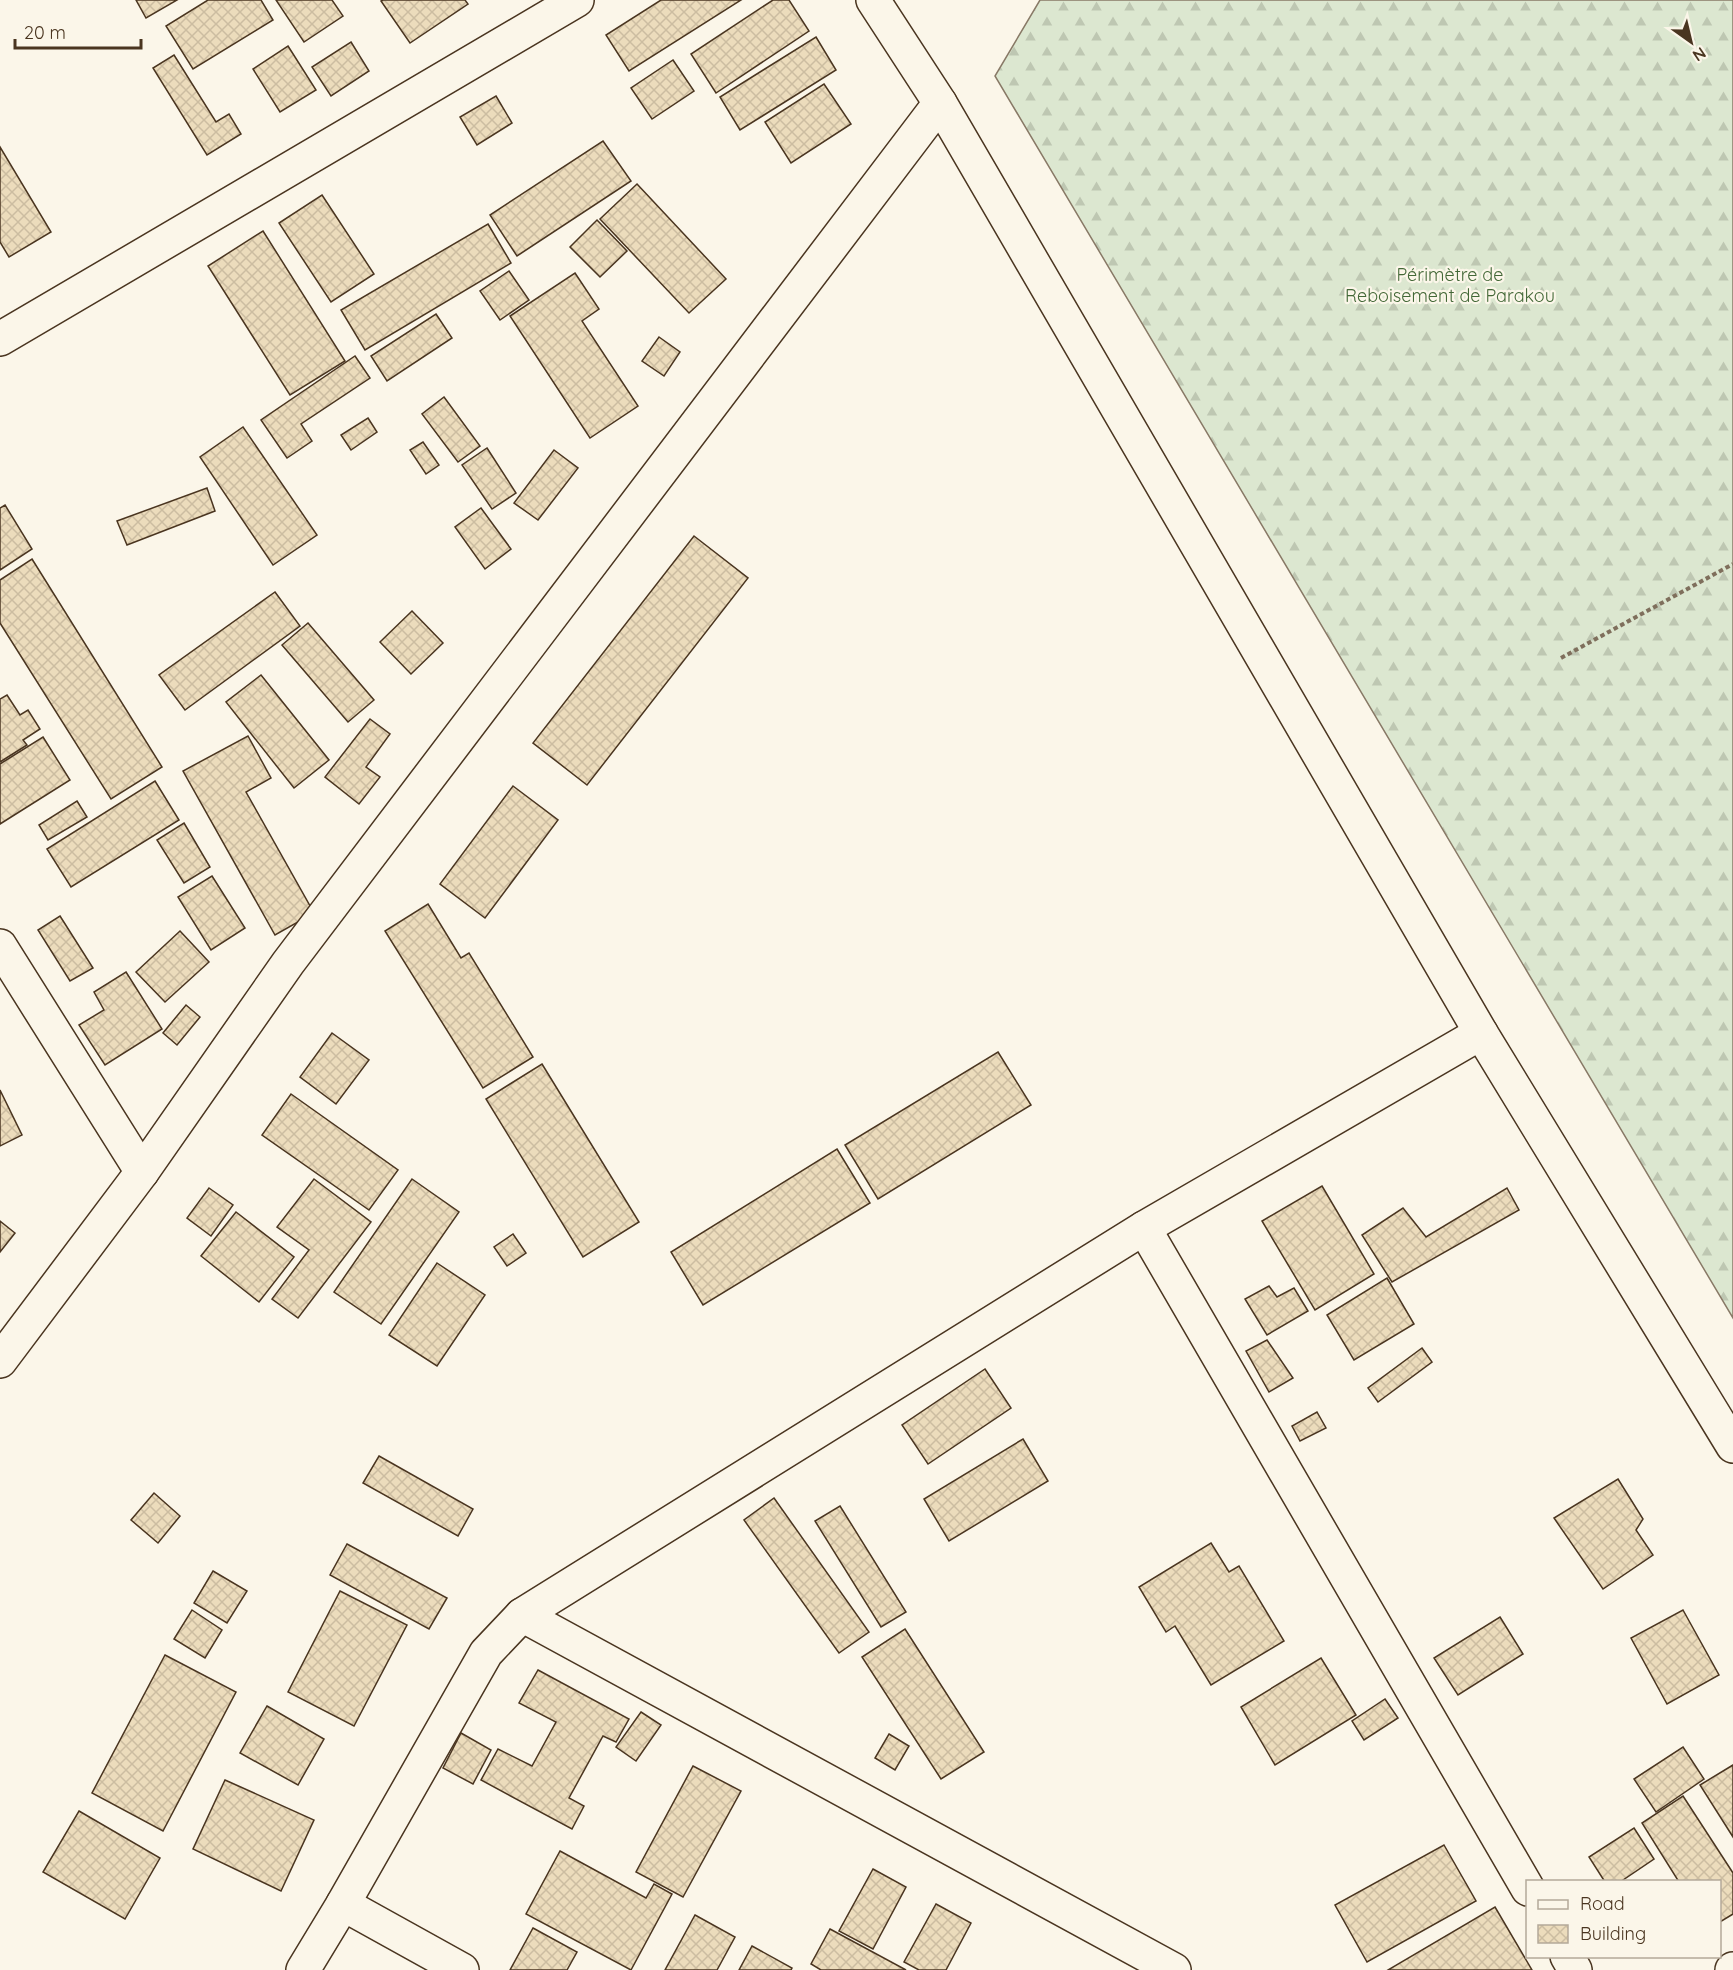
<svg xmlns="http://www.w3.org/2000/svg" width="1733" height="1970" font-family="Quicksand,sans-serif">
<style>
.forest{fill:url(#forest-firs);stroke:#887966;stroke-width:1.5}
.building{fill:url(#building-cross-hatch);stroke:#4a3520;stroke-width:1.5}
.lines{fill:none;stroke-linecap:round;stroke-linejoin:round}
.minor-casing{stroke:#4a3520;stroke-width:36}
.path{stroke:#7f6f5c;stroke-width:4;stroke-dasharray:4.5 3;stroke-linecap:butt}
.minor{stroke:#fbf6e9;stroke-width:33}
.labels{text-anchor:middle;stroke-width:4.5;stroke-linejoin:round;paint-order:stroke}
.park-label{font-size:18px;fill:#436837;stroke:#fbf6e9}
</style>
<defs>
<pattern id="forest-firs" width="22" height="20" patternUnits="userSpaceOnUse" patternTransform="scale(1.5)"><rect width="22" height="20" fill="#dce7d0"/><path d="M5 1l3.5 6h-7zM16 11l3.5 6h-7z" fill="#bec7b2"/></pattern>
<pattern id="building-cross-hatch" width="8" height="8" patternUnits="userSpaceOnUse" patternTransform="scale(1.5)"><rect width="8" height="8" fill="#ecdcbc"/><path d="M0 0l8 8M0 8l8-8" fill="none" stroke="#ccbda1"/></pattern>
</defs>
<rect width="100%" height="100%" fill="#fbf6e9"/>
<polygon class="forest" points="1040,0 1733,0 1733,1318 995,76"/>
<g class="building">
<polygon points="136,0 177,0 146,18"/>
<polygon points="208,0 261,0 273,20 193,69 166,26"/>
<polygon points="276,0 332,0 343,16 304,42"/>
<polygon points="383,0 465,0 468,4 410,43 381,1"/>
<polygon points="661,0 741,0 629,71 606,35"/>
<polygon points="773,0 789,0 809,31 716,93 691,54"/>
<polygon points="816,37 836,70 740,130 720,97"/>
<polygon points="351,42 369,71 331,96 312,67"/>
<polygon points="288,46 316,90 280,112 253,69"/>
<polygon points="174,55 216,122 229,114 241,134 207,155 153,68"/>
<polygon points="673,60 694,91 652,119 631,88"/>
<polygon points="824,84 851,124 791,163 765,122"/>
<polygon points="496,96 512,123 477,145 460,117"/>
<polygon points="603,141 631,181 517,256 490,215"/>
<polygon points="0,147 51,232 9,257 0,242"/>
<polygon points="637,184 726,279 689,313 600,219"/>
<polygon points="322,195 374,274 331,302 279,223"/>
<polygon points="597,220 627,251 600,277 570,247"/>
<polygon points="488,224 511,263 365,350 341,310"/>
<polygon points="263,231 345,361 290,395 208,266"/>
<polygon points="509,271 529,300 500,320 480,291"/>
<polygon points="575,273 599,309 582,321 638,406 590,438 510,316"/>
<polygon points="436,314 452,338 387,381 371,356"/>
<polygon points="659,337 680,352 664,376 642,361"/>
<polygon points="355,356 370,378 301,424 312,441 287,458 261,420"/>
<polygon points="444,397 480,446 458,462 422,414"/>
<polygon points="368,418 377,432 351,450 341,435"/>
<polygon points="243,427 317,535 273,565 200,457"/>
<polygon points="423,442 439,465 426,474 410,450"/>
<polygon points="487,448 516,493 492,509 462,465"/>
<polygon points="554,450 578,468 538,520 514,503"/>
<polygon points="207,488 215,511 127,545 117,521"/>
<polygon points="5,505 32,549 0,570 0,508"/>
<polygon points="481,508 511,549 485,569 455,527"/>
<polygon points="694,536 748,578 587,785 533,743"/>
<polygon points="32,559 162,767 111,799 0,623 0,580"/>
<polygon points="275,592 300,626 185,710 159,675"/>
<polygon points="412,611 443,643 411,674 380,642"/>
<polygon points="308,623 374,700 348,722 282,645"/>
<polygon points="261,675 329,760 294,788 226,702"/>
<polygon points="7,695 20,715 28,710 40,729 23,740 27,745 0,762 0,699"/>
<polygon points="370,719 390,734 366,767 380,777 359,804 325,777"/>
<polygon points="248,736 271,778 246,792 314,913 275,935 183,771"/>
<polygon points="43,737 70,780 0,824 0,764"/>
<polygon points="155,781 179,820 71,887 47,849"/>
<polygon points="513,786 558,820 485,918 440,884"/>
<polygon points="77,801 87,817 48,840 39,825"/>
<polygon points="184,823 210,867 184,883 157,840"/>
<polygon points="212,876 245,928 211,950 178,897"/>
<polygon points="428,904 461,958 469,953 533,1057 483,1088 385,931"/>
<polygon points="60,916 93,968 70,981 38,930"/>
<polygon points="180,931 209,962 165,1002 136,972"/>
<polygon points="126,972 162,1029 105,1065 79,1025 104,1010 94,992"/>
<polygon points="186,1005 200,1017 177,1045 163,1033"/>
<polygon points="332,1033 369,1060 336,1104 300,1077"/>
<polygon points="998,1052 1031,1105 878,1199 845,1145"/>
<polygon points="542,1064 639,1222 583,1257 486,1099"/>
<polygon points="0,1090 22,1135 0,1146"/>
<polygon points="291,1094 398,1170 369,1210 262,1135"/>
<polygon points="837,1149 870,1203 703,1305 671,1252"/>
<polygon points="314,1179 371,1222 298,1318 272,1299 309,1250 277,1227"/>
<polygon points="412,1179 459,1212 381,1324 334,1292"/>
<polygon points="1322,1186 1374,1274 1315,1310 1262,1221"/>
<polygon points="209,1188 233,1205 211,1236 187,1218"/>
<polygon points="1507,1188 1519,1210 1392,1282 1362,1235 1403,1208 1426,1237"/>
<polygon points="236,1212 294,1257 259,1302 201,1256"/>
<polygon points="0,1221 15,1233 0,1252"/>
<polygon points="513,1234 526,1253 507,1266 494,1247"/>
<polygon points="437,1263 485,1295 437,1366 389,1335"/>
<polygon points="1387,1278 1414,1324 1354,1360 1327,1315"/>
<polygon points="1269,1286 1277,1297 1294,1288 1308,1311 1267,1335 1245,1299"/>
<polygon points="1267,1340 1293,1378 1269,1392 1246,1351"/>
<polygon points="1422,1348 1432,1362 1378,1402 1368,1388"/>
<polygon points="985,1369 1011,1408 928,1464 902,1425"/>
<polygon points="1317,1412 1326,1428 1300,1441 1292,1426"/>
<polygon points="1023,1439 1048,1481 949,1541 924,1499"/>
<polygon points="379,1456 473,1509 458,1536 363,1483"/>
<polygon points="1618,1479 1643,1519 1636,1530 1653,1555 1603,1589 1554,1518"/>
<polygon points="154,1493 180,1516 158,1543 131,1520"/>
<polygon points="774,1498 869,1632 839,1653 744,1520"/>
<polygon points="840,1506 906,1612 881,1627 815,1521"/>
<polygon points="1211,1543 1229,1572 1239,1566 1284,1641 1211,1685 1175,1626 1166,1632 1139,1587"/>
<polygon points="347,1544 447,1598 429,1629 330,1575"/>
<polygon points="213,1571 247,1591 227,1623 194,1603"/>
<polygon points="340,1591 407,1625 354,1726 288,1692"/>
<polygon points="192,1610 222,1630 205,1658 174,1639"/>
<polygon points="1683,1610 1719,1675 1667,1704 1631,1638"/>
<polygon points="1500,1617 1523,1654 1458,1695 1434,1658"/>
<polygon points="905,1629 984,1752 941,1779 862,1657"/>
<polygon points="165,1655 236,1692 163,1831 92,1793"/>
<polygon points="1321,1658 1356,1715 1275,1765 1241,1707"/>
<polygon points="538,1670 629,1719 616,1742 603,1736 569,1798 584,1806 572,1829 481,1780 498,1749 532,1766 556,1722 519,1703"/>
<polygon points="1385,1699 1398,1718 1364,1740 1352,1721"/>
<polygon points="267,1706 324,1739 298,1785 240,1753"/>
<polygon points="641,1712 661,1725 636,1761 616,1747"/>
<polygon points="461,1733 491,1750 473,1784 443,1768"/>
<polygon points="889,1734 909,1746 895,1770 875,1758"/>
<polygon points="1683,1747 1704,1779 1656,1812 1634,1779"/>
<polygon points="1733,1765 1733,1837 1700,1785"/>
<polygon points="693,1766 741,1791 683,1897 636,1872"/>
<polygon points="225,1780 314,1820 281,1891 193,1849"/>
<polygon points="1683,1796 1733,1873 1733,1914 1720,1922 1720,1882 1679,1882 1642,1823"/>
<polygon points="79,1811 160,1858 125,1919 43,1872"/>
<polygon points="1634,1828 1654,1859 1620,1882 1605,1882 1589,1857"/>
<polygon points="1444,1845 1476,1901 1367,1962 1335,1905"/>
<polygon points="560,1851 646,1898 654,1884 672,1894 631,1970 526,1914"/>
<polygon points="873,1869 906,1887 873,1949 839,1931"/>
<polygon points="936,1904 971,1923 946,1970 919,1970 904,1962"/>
<polygon points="1495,1907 1532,1970 1388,1970"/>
<polygon points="695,1915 735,1937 717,1970 665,1970"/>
<polygon points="533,1928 577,1952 567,1970 510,1970"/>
<polygon points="830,1929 906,1970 821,1970 811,1964"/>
<polygon points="752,1946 792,1968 791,1970 739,1970"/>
</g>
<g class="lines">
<defs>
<g id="minor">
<polyline points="873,0 940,103 1481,1033 1733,1446"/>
<polyline points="0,339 577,0"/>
<polyline points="0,946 142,1172"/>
<polyline points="1144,1228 1528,1889"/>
<polyline points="0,1361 142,1172 288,963 940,103"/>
<polyline points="522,1615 1174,1970"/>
<polyline points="343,1904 462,1970"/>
<polyline points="1567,1956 1575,1970"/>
<polyline points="303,1970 343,1904 486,1653 522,1615 1144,1228 1481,1033"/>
<polyline points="1732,1970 1733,1969"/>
</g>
</defs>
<use href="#minor" class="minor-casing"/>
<polyline class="path" points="1561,658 1733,564"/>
<use href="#minor" class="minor"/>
</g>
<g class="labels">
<g class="park-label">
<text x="1450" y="281">Périmètre de<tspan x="1450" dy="21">Reboisement de Parakou</tspan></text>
</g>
</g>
<rect x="1526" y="1880" width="195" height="78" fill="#fbf6e9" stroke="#b4a999" stroke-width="1.5"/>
<rect x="1538" y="1900" width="30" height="9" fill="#fbf6e9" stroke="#b4a999" stroke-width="1.5"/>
<text x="1580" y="1910" font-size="18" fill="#4a3520">Road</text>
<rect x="1538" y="1925" width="30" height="18" fill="url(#building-cross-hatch)" stroke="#b4a999" stroke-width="1.5"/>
<text x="1580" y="1940" font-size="18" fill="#4a3520">Building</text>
<g transform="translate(1691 42) rotate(146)" stroke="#fbf6e9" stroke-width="4.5" paint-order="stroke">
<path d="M0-4.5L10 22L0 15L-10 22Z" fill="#4a3520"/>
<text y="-9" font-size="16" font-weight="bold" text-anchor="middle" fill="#4a3520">N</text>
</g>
<path d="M15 39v9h126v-9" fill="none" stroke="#4a3520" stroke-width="3"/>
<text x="24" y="39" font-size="18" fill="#4a3520" stroke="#fbf6e9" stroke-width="4.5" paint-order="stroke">20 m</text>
</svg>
